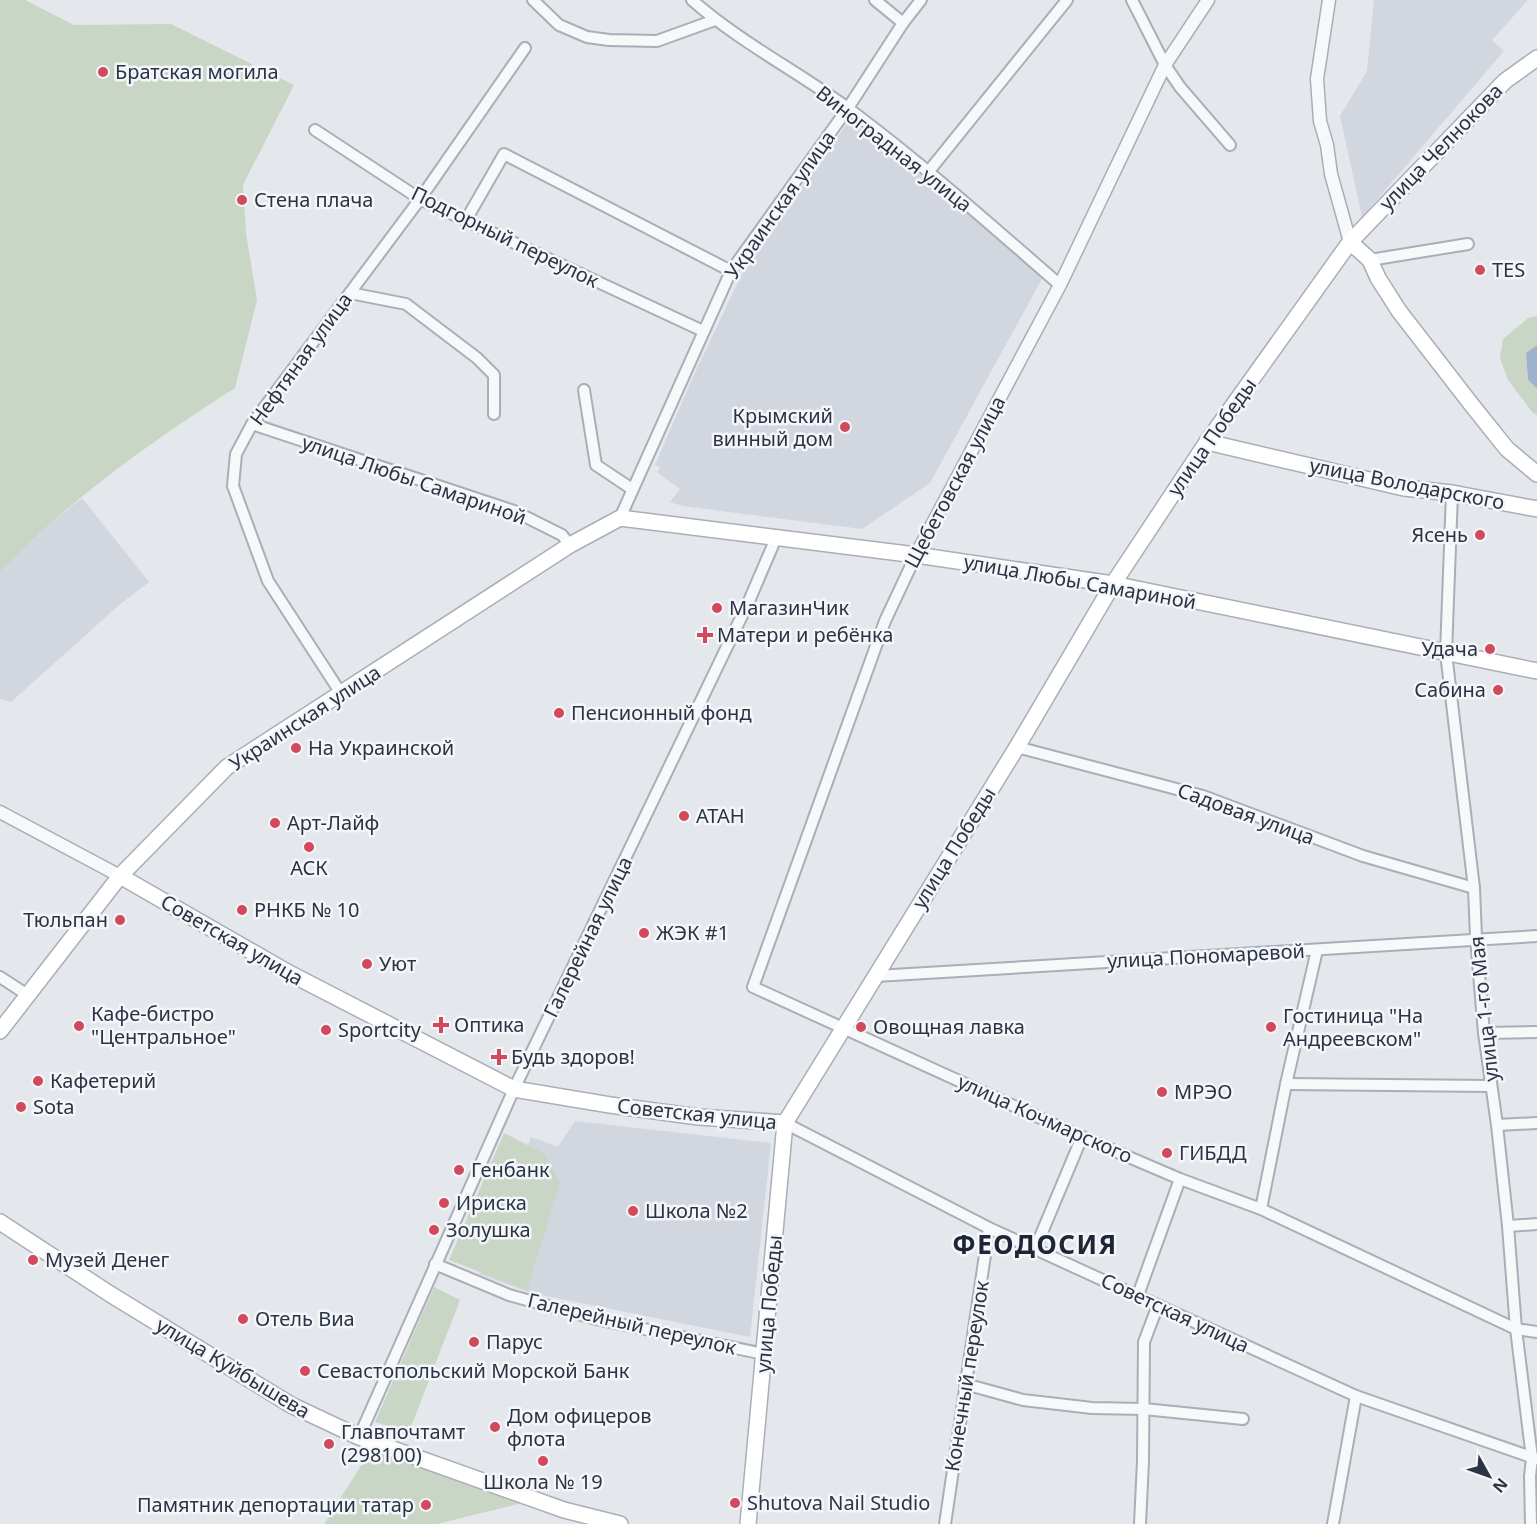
<svg xmlns="http://www.w3.org/2000/svg" width="1537" height="1524" font-family="'Noto Sans',sans-serif">
<style>
.built{fill:#d2d6de}
.green{fill:#c9d6c5}
.water{fill:#9fb4cc}
.lines{fill:none;stroke-linecap:round;stroke-linejoin:round}
.minor-casing{stroke:#a9aeb7;stroke-width:14}
.tertiary-casing{stroke:#a9aeb7;stroke-width:15}
.secondary-casing{stroke:#a9aeb7;stroke-width:18}
.minor{stroke:#f7f8fa;stroke-width:10}
.tertiary{stroke:#f7f8fa;stroke-width:12}
.secondary{stroke:#fff;stroke-width:15}
.poi-dot{fill:#d1495b;stroke:#f4f6f9;stroke-width:2}
.labels{text-anchor:middle;stroke-width:5;stroke-linejoin:round;paint-order:stroke}
.poi-label{font-size:20px;fill:#2b3445;stroke:#f4f6f9;text-anchor:start}
.street-label{font-size:20px;fill:#2b3445;stroke:#f4f6f9}
.district-label{font-size:26px;font-weight:bold;letter-spacing:1.5px;fill:#1d2536;stroke:#f4f6f9}
</style>
<rect width="100%" height="100%" fill="#e4e7ec"/>
<g class="built">
<polygon points="1374,0 1528,0 1492,40 1504,51 1362,217 1340,116 1367,71"/>
<polygon points="852,117 1043,277 930,483 862,529 683,506 670,502 680,489 657,472 660,467 655,465 693,377 747,263"/>
<polygon points="82,498 149,582 119,605 11,702 0,699 0,572 53,521"/>
<polygon points="575,1121 771,1143 750,1337 531,1293 479,1274 531,1137 558,1147"/>
</g>
<g class="green">
<path d="M0,0H25L74,25L171,24L294,85L243,185L246,233L257,300L235,388C172,428 109,472 53,521C35,537 18,555 0,572Z"/>
<polygon points="1537,316 1537,345 1526,353 1528,380 1537,389 1537,415 1533,413 1508,380 1500,358 1503,339 1528,318"/>
<polygon points="504,1133 545,1154 560,1183 527,1290 449,1260"/>
<polygon points="434,1287 460,1300 409,1432 375,1422"/>
<polygon points="374,1445 522,1503 437,1524 324,1524"/>
</g>
<polygon class="water" points="1537,345 1537,389 1528,380 1526,353"/>
<g class="lines">
<defs>
<g id="minor">
<polyline points="533,0 559,25 587,37 609,40 657,41 715,20"/>
<path d="M692,0C742,44 801,73 853,112C925,166 992,226 1060,285"/>
<polyline points="875,0 903,23"/>
<polyline points="1132,0 1165,65 1180,87 1230,145"/>
<polyline points="315,130 420,199 703,331"/>
<polyline points="929,171 1067,0"/>
<polyline points="466,220 504,154 731,271"/>
<polyline points="1370,260 1468,244"/>
<polyline points="350,293 406,304 477,358 494,375 494,414"/>
<polyline points="584,390 596,465 632,489"/>
<polyline points="252,424 514,511 562,535 570,545"/>
<polyline points="1452,493 1446,653 1474,888 1476,938 1484,1033 1497,1125 1508,1226 1516,1329 1532,1458 1530,1476 1531,1524"/>
<polyline points="620,518 731,271 848,108 903,23 921,0"/>
<polyline points="916,555 885,621 753,987 1082,1137 1180,1179 1261,1209 1516,1329 1537,1332"/>
<polyline points="342,695 268,581 233,486 236,454 252,424 420,199 525,48"/>
<polyline points="1017,747 1203,796 1363,856 1474,888"/>
<polyline points="876,976 1537,936"/>
<polyline points="0,977 26,994"/>
<polyline points="1484,1033 1537,1032"/>
<polyline points="1286,1084 1491,1086"/>
<polyline points="785,1123 989,1228 1356,1396 1537,1459"/>
<polyline points="1497,1125 1537,1123"/>
<polyline points="1261,1209 1286,1084 1317,950"/>
<polyline points="1508,1226 1537,1224"/>
<polyline points="1035,1249 1082,1137"/>
<polyline points="435,1264 509,1295 596,1319 764,1354"/>
<polyline points="1138,1295 1180,1179"/>
<polyline points="965,1384 1023,1400 1092,1408 1144,1409 1243,1419"/>
<polyline points="359,1437 514,1089 749,601 776,538"/>
<polyline points="945,1524 989,1228"/>
<polyline points="1140,1524 1143,1461 1144,1342 1158,1305"/>
<polyline points="1333,1524 1356,1396"/>
</g>
<g id="tertiary">
<polyline points="1329,0 1317,79 1320,121 1327,145 1331,174 1350,242"/>
<polyline points="916,555 1060,285 1165,65 1208,0"/>
<polyline points="0,812 120,876"/>
</g>
<g id="secondary">
<polyline points="1350,242 1370,260 1378,278 1399,311 1471,404 1507,449 1537,474"/>
<polyline points="1207,442 1404,488 1452,493 1537,509"/>
<polyline points="120,876 289,973 514,1089 610,1105 699,1117 785,1123"/>
<polyline points="0,1031 120,876 227,767 570,545 620,518 916,555 1113,584 1537,671"/>
<polyline points="0,1222 110,1294 291,1405 359,1437 564,1510 620,1524"/>
<polyline points="748,1524 785,1123 1017,747 1113,584 1207,442 1350,242 1505,81 1537,58"/>
</g>
</defs>
<use href="#minor" class="minor-casing"/>
<use href="#tertiary" class="tertiary-casing"/>
<use href="#secondary" class="secondary-casing"/>
<use href="#minor" class="minor"/>
<use href="#tertiary" class="tertiary"/>
<use href="#secondary" class="secondary"/>
</g>
<g class="poi-dot">
<circle cx="103" cy="72" r="6"/>
<circle cx="242" cy="200" r="6"/>
<circle cx="1480" cy="270" r="6"/>
<circle cx="845" cy="427" r="6"/>
<circle cx="1480" cy="535" r="6"/>
<circle cx="717" cy="608" r="6"/>
<path d="M702 626h6v6h6v6h-6v6h-6v-6h-6v-6h6z"/>
<circle cx="1490" cy="649" r="6"/>
<circle cx="1498" cy="690" r="6"/>
<circle cx="559" cy="713" r="6"/>
<circle cx="296" cy="748" r="6"/>
<circle cx="684" cy="816" r="6"/>
<circle cx="275" cy="823" r="6"/>
<circle cx="309" cy="847" r="6"/>
<circle cx="242" cy="910" r="6"/>
<circle cx="120" cy="920" r="6"/>
<circle cx="644" cy="933" r="6"/>
<circle cx="367" cy="964" r="6"/>
<path d="M438 1016h6v6h6v6h-6v6h-6v-6h-6v-6h6z"/>
<circle cx="79" cy="1026" r="6"/>
<circle cx="861" cy="1027" r="6"/>
<circle cx="1271" cy="1027" r="6"/>
<circle cx="326" cy="1030" r="6"/>
<path d="M496 1048h6v6h6v6h-6v6h-6v-6h-6v-6h6z"/>
<circle cx="38" cy="1081" r="6"/>
<circle cx="1162" cy="1092" r="6"/>
<circle cx="21" cy="1107" r="6"/>
<circle cx="1167" cy="1153" r="6"/>
<circle cx="459" cy="1170" r="6"/>
<circle cx="444" cy="1203" r="6"/>
<circle cx="633" cy="1211" r="6"/>
<circle cx="434" cy="1230" r="6"/>
<circle cx="33" cy="1260" r="6"/>
<circle cx="243" cy="1319" r="6"/>
<circle cx="474" cy="1342" r="6"/>
<circle cx="305" cy="1371" r="6"/>
<circle cx="495" cy="1427" r="6"/>
<circle cx="329" cy="1444" r="6"/>
<circle cx="543" cy="1461" r="6"/>
<circle cx="735" cy="1503" r="6"/>
<circle cx="426" cy="1505" r="6"/>
</g>
<g class="labels">
<g class="poi-label">
<text x="115" y="79">Братская могила</text>
<text x="254" y="207">Стена плача</text>
<text x="1492" y="277">TES</text>
<text x="833" y="423" text-anchor="end">Крымский<tspan x="833" dy="23">винный дом</tspan></text>
<text x="1468" y="542" text-anchor="end">Ясень</text>
<text x="729" y="615">МагазинЧик</text>
<text x="717" y="642">Матери и ребёнка</text>
<text x="1478" y="656" text-anchor="end">Удача</text>
<text x="1486" y="697" text-anchor="end">Сабина</text>
<text x="571" y="720">Пенсионный фонд</text>
<text x="308" y="755">На Украинской</text>
<text x="696" y="823">АТАН</text>
<text x="287" y="830">Арт-Лайф</text>
<text x="309" y="875" text-anchor="middle">АСК</text>
<text x="254" y="917">РНКБ № 10</text>
<text x="108" y="927" text-anchor="end">Тюльпан</text>
<text x="656" y="940">ЖЭК #1</text>
<text x="379" y="971">Уют</text>
<text x="91" y="1021">Кафе‐бистро<tspan x="91" dy="23">"Центральное"</tspan></text>
<text x="1283" y="1023">Гостиница "На<tspan x="1283" dy="23">Андреевском"</tspan></text>
<text x="454" y="1032">Оптика</text>
<text x="873" y="1034">Овощная лавка</text>
<text x="338" y="1037">Sportcity</text>
<text x="511" y="1064">Будь здоров!</text>
<text x="50" y="1088">Кафетерий</text>
<text x="1174" y="1099">МРЭО</text>
<text x="33" y="1114">Sota</text>
<text x="1179" y="1160">ГИБДД</text>
<text x="471" y="1177">Генбанк</text>
<text x="456" y="1210">Ириска</text>
<text x="645" y="1218">Школа №2</text>
<text x="446" y="1237">Золушка</text>
<text x="45" y="1267">Музей Денег</text>
<text x="255" y="1326">Отель Виа</text>
<text x="486" y="1349">Парус</text>
<text x="317" y="1378">Севастопольский Морской Банк</text>
<text x="507" y="1423">Дом офицеров<tspan x="507" dy="23">флота</tspan></text>
<text x="341" y="1439">Главпочтамт<tspan x="341" dy="23">(298100)</tspan></text>
<text x="543" y="1489" text-anchor="middle">Школа № 19</text>
<text x="747" y="1510">Shutova Nail Studio</text>
<text x="414" y="1512" text-anchor="end">Памятник депортации татар</text>
</g>
<g class="street-label">
<text transform="translate(1441 147) rotate(-46)" y="7">улица Челнокова</text>
<text transform="translate(894 149) rotate(38)" y="7">Виноградная улица</text>
<text transform="translate(780 205) rotate(-55)" y="7">Украинская улица</text>
<text transform="translate(505 237) rotate(26)" y="7">Подгорный переулок</text>
<text transform="translate(301 359) rotate(-54)" y="7">Нефтяная улица</text>
<text transform="translate(1212 437) rotate(-55)" y="7">улица Победы</text>
<text transform="translate(414 480) rotate(19)" y="7">улица Любы Самариной</text>
<text transform="translate(955 482) rotate(-62)" y="7">Щебетовская улица</text>
<text transform="translate(1407 484) rotate(11)" y="7">улица Володарского</text>
<text transform="translate(1080 582) rotate(10)" y="7">улица Любы Самариной</text>
<text transform="translate(305 718) rotate(-33)" y="7">Украинская улица</text>
<text transform="translate(1246 814) rotate(20)" y="7">Садовая улица</text>
<text transform="translate(954 848) rotate(-58)" y="7">улица Победы</text>
<text transform="translate(588 937) rotate(-64)" y="7">Галерейная улица</text>
<text transform="translate(232 940) rotate(30)" y="7">Советская улица</text>
<text transform="translate(1206 956) rotate(-3)" y="7">улица Пономаревой</text>
<text transform="translate(1484 1009) rotate(-96)" y="7">улица 1-го Мая</text>
<text transform="translate(697 1114) rotate(6)" y="7">Советская улица</text>
<text transform="translate(1045 1119) rotate(24)" y="7">улица Кочмарского</text>
<text transform="translate(769 1304) rotate(-85)" y="7">улица Победы</text>
<text transform="translate(1175 1313) rotate(25)" y="7">Советская улица</text>
<text transform="translate(632 1324) rotate(13)" y="7">Галерейный переулок</text>
<text transform="translate(233 1368) rotate(31)" y="7">улица Куйбышева</text>
<text transform="translate(967 1376) rotate(-81)" y="7">Конечный переулок</text>
</g>
<g class="district-label">
<text x="1035" y="1254">ФЕОДОСИЯ</text>
</g>
</g>
<g transform="translate(1489 1476) rotate(130)" stroke="#f4f6f9" stroke-width="4.5" paint-order="stroke">
<path d="M0-4.5L10 22L0 15L-10 22Z" fill="#2b3445"/>
<text y="-9" font-size="16" font-weight="bold" text-anchor="middle" fill="#2b3445">N</text>
</g>
</svg>
